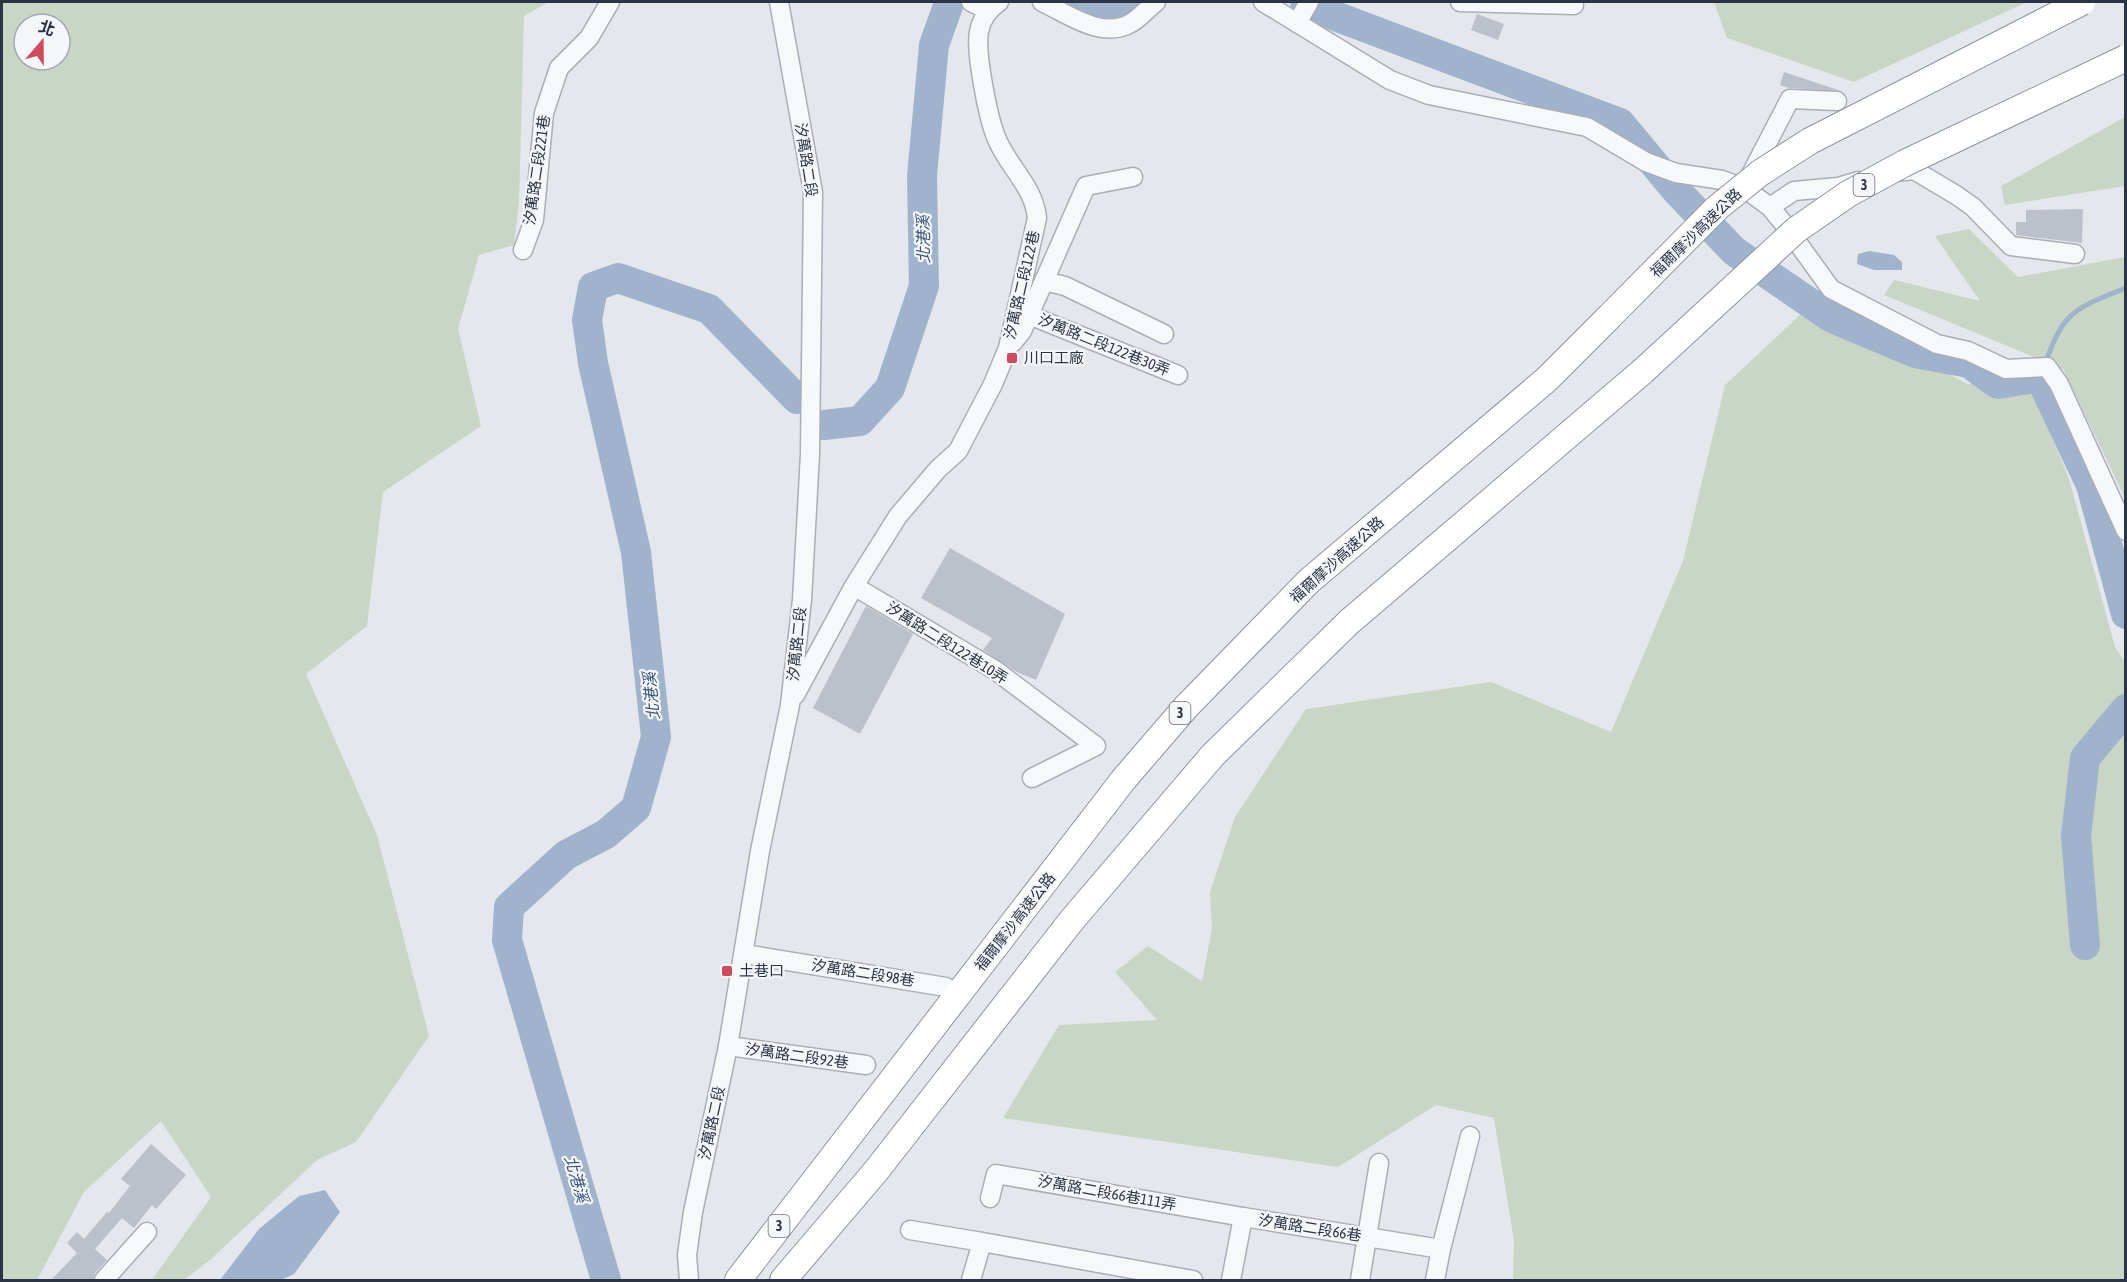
<svg xmlns="http://www.w3.org/2000/svg" width="2127" height="1282" font-family="'Asap Condensed','Noto Sans TC',sans-serif">
<style>
.green{fill:#c9d6c5;fill-rule:evenodd}
.water{fill:#9fb4cc}
.lines{fill:none;stroke-linecap:round;stroke-linejoin:round}
.stream{stroke:#9fb4cc;stroke-width:5}
.river{stroke:#9fb4cc;stroke-width:30}
.building{fill:#bbc0ca}
.minor-casing{stroke:#a9aeb7;stroke-width:21}
.highway-casing{stroke:#8b94a3;stroke-width:28}
.minor{stroke:#f7f8fa;stroke-width:18}
.highway{stroke:#fff;stroke-width:26}
.highway-bridge-casing{stroke:#8b94a3;stroke-width:28;stroke-linecap:butt}
.highway-bridge{stroke:#fff;stroke-width:26}
.poi-dot{fill:#d1495b;stroke:#f4f6f9;stroke-width:2}
.labels{text-anchor:middle;stroke-width:4.5;stroke-linejoin:round;paint-order:stroke}
.shield{fill:#f4f6f9;stroke:#676e7b;stroke-width:1.5}
.shield-label{font-size:14px;font-weight:bold;fill:#2b3445}
.street-label{font-size:15px;fill:#2b3445;stroke:#f4f6f9}
.poi-label{font-size:15px;fill:#2b3445;stroke:#f4f6f9;text-anchor:start}
.water-label{font-size:16px;font-style:italic;fill:#34527a;stroke:#f4f6f9}
</style>
<rect width="100%" height="100%" fill="#e4e7ec"/>
<g class="green">
<path d="M2,2H549L524,16L519,203L514,245L479,255L458,329L481,426L383,492L367,626L306,674L377,835L429,1036L356,1142L317,1160L210,1260L184,1280H152L211,1197L161,1121L84,1192L37,1280H2ZM24,24H60V60H24Z"/>
<polygon points="1714,2 2027,2 1854,82 1727,38"/>
<polygon points="2125,117 2125,186 2005,205 2001,186"/>
<polygon points="1969,229 2018,277 2125,257 2125,498 2063,369 1884,295 1894,280 1980,301 1935,236"/>
<polygon points="1816,300 1967,384 2028,378 2069,479 2115,647 2125,662 2125,1280 1513,1280 1514,1241 1494,1118 1436,1105 1338,1167 1003,1118 1059,1025 1157,1020 1115,972 1148,946 1202,981 1212,929 1210,892 1235,817 1306,709 1491,682 1611,732 1683,561 1725,385"/>
</g>
<g class="water">
<polygon points="1869,251 1894,255 1902,262 1902,270 1874,270 1857,264 1858,254"/>
<polygon points="325,1190 340,1212 294,1274 281,1280 220,1280 259,1229 299,1196"/>
</g>
<g class="lines">
<path class="stream" d="M2040,377C2063,315 2064,312 2126,288"/>
<g class="river">
<polyline points="1083,2 1090,7 1126,7 1130,2"/>
<polyline points="1305,2 1319,10 1620,123 1675,189 1734,251 1832,318 1915,353 1969,363 1998,384 2040,377 2091,485 2126,614"/>
<polyline points="824,425 860,421 890,388 924,286 922,176 934,45 948,6"/>
<polyline points="2085,945 2076,836 2085,758 2126,709"/>
<polyline points="606,1280 507,940 509,907 566,855 606,834 636,808 656,737 636,552 593,363 587,320 593,287 618,278 709,309 797,399"/>
</g>
</g>
<g class="building">
<polygon points="1477,14 1504,24 1498,40 1471,30"/>
<polygon points="1784,72 1841,91 1789,88 1780,85"/>
<polygon points="2083,209 2082,243 2016,235 2016,222 2026,222 2026,210"/>
<polygon points="950,548 1065,614 1036,680 1015,671 983,650 992,638 921,598"/>
<polygon points="866,606 913,634 860,734 813,708"/>
<polygon points="151,1144 186,1175 156,1209 152,1205 134,1228 122,1218 95,1249 107,1260 95,1273 93,1281 50,1281 77,1253 67,1243 77,1232 84,1239 107,1212 109,1213 130,1186 121,1179"/>
</g>
<g class="lines">
<defs>
<g id="minor">
<polyline points="971,2 988,10"/>
<path d="M1042,2C1068,14 1102,40 1131,23C1140,18 1148,8 1156,2"/>
<polyline points="1263,2 1390,80 1429,95 1587,127 1646,162 1676,173 1722,180 1744,188 1770,207 1784,224 1831,289 1937,344 1968,351 2006,369 2047,367 2059,384 2126,531"/>
<polyline points="1460,2 1574,5"/>
<polyline points="1297,23 1309,2"/>
<polyline points="1894,172 1914,170 1956,195 1973,207 2011,246 2075,254"/>
<polyline points="1749,178 1790,99 1837,101"/>
<polyline points="1770,207 1794,191 1838,187 1858,181"/>
<polyline points="523,250 534,220 544,113 559,68 589,38 610,2"/>
<polyline points="1044,281 1065,286 1164,334"/>
<polyline points="1029,315 1178,375"/>
<polyline points="1013,342 1022,331 1086,186 1133,177"/>
<polyline points="854,586 995,670 1096,746 1032,778"/>
<path d="M795,695L854,586L898,516L938,469L958,451L993,384L1008,348L1037,218C1034,186 1007,166 996,137C988,117 975,52 979,32C981,19 989,9 999,2"/>
<polyline points="745,954 946,987"/>
<polyline points="728,1046 866,1065"/>
<polyline points="990,1198 996,1174 1243,1217"/>
<polyline points="910,1230 982,1242"/>
<polyline points="104,1280 147,1232"/>
<polyline points="689,1280 687,1255 693,1212 728,1046 760,851 790,705 802,600 810,454 813,192 779,2"/>
<polyline points="971,1280 982,1242 1193,1280"/>
<polyline points="1231,1280 1243,1217 1441,1249"/>
<polyline points="1360,1280 1379,1163"/>
<polyline points="1435,1280 1441,1249 1470,1136"/>
</g>
<g id="highway">
<polyline points="738,1280 1124,779 1186,707 1309,581 1546,380 1608,318"/>
<polyline points="783,1280 876,1171 1072,920 1213,755 1349,622 1643,371"/>
</g>
</defs>
<use href="#minor" class="minor-casing"/>
<use href="#highway" class="highway-casing"/>
<use href="#minor" class="minor"/>
<use href="#highway" class="highway"/>
<defs>
<g id="highway-bridge">
<polyline points="1608,318 1717,208 1760,173 1810,141 2082,2"/>
<polyline points="1643,371 1796,230 1848,194 1905,163 2126,58"/>
</g>
</defs>
<use href="#highway-bridge" class="highway-bridge-casing"/>
<use href="#highway-bridge" class="highway-bridge"/>
</g>
<g class="poi-dot">
<rect x="1006" y="352" width="12" height="12" rx="3"/>
<rect x="721" y="965" width="12" height="12" rx="3"/>
</g>
<g class="labels">
<g class="shield">
<rect x="1853.5" y="174" width="21" height="22" rx="4.5"/>
<rect x="1169.5" y="702" width="21" height="22" rx="4.5"/>
<rect x="768.5" y="1215" width="21" height="22" rx="4.5"/>
</g>
<g class="shield-label">
<text x="1864" y="190">3</text>
<text x="1180" y="718">3</text>
<text x="779" y="1231">3</text>
</g>
<g class="street-label">
<text transform="translate(806 160) rotate(81)" y="5">汐萬路二段</text>
<text transform="translate(537 170) rotate(-82)" y="5">汐萬路二段221巷</text>
<text transform="translate(1696 233) rotate(-44)" y="5">福爾摩沙高速公路</text>
<text transform="translate(1022 285) rotate(-77)" y="5">汐萬路二段122巷</text>
<text transform="translate(1104 345) rotate(22)" y="5">汐萬路二段122巷30弄</text>
<text transform="translate(1337 560) rotate(-42)" y="5">福爾摩沙高速公路</text>
<text transform="translate(947 643) rotate(32)" y="5">汐萬路二段122巷10弄</text>
<text transform="translate(797 644) rotate(-84)" y="5">汐萬路二段</text>
<text transform="translate(1015 922) rotate(-52)" y="5">福爾摩沙高速公路</text>
<text transform="translate(863 973) rotate(9)" y="5">汐萬路二段98巷</text>
<text transform="translate(797 1056) rotate(8)" y="5">汐萬路二段92巷</text>
<text transform="translate(712 1123) rotate(-78)" y="5">汐萬路二段</text>
<text transform="translate(1107 1193) rotate(10)" y="5">汐萬路二段66巷111弄</text>
<text transform="translate(1310 1228) rotate(9)" y="5">汐萬路二段66巷</text>
</g>
<g class="poi-label">
<text x="1024" y="363">川口工廠</text>
<text x="739" y="976">土巷口</text>
</g>
<g class="water-label">
<text transform="translate(923 239) rotate(-91)" y="6">北港溪</text>
<text transform="translate(651 696) rotate(-96)" y="6">北港溪</text>
<text transform="translate(577 1179) rotate(74)" y="6">北港溪</text>
</g>
</g>
<rect width="2127" height="1282" fill="none" stroke="#2b3445" stroke-width="6"/>
<g transform="translate(42 42) rotate(20)"><circle r="28" fill="#f4f6f9" stroke="#a4a8b1" stroke-width="1.5"/>
<path d="M0-4.5L10 22L0 15L-10 22Z" fill="#d1495b"/>
<text y="-9" font-size="16" font-weight="bold" text-anchor="middle" fill="#2b3445">北</text>
</g>
</svg>
